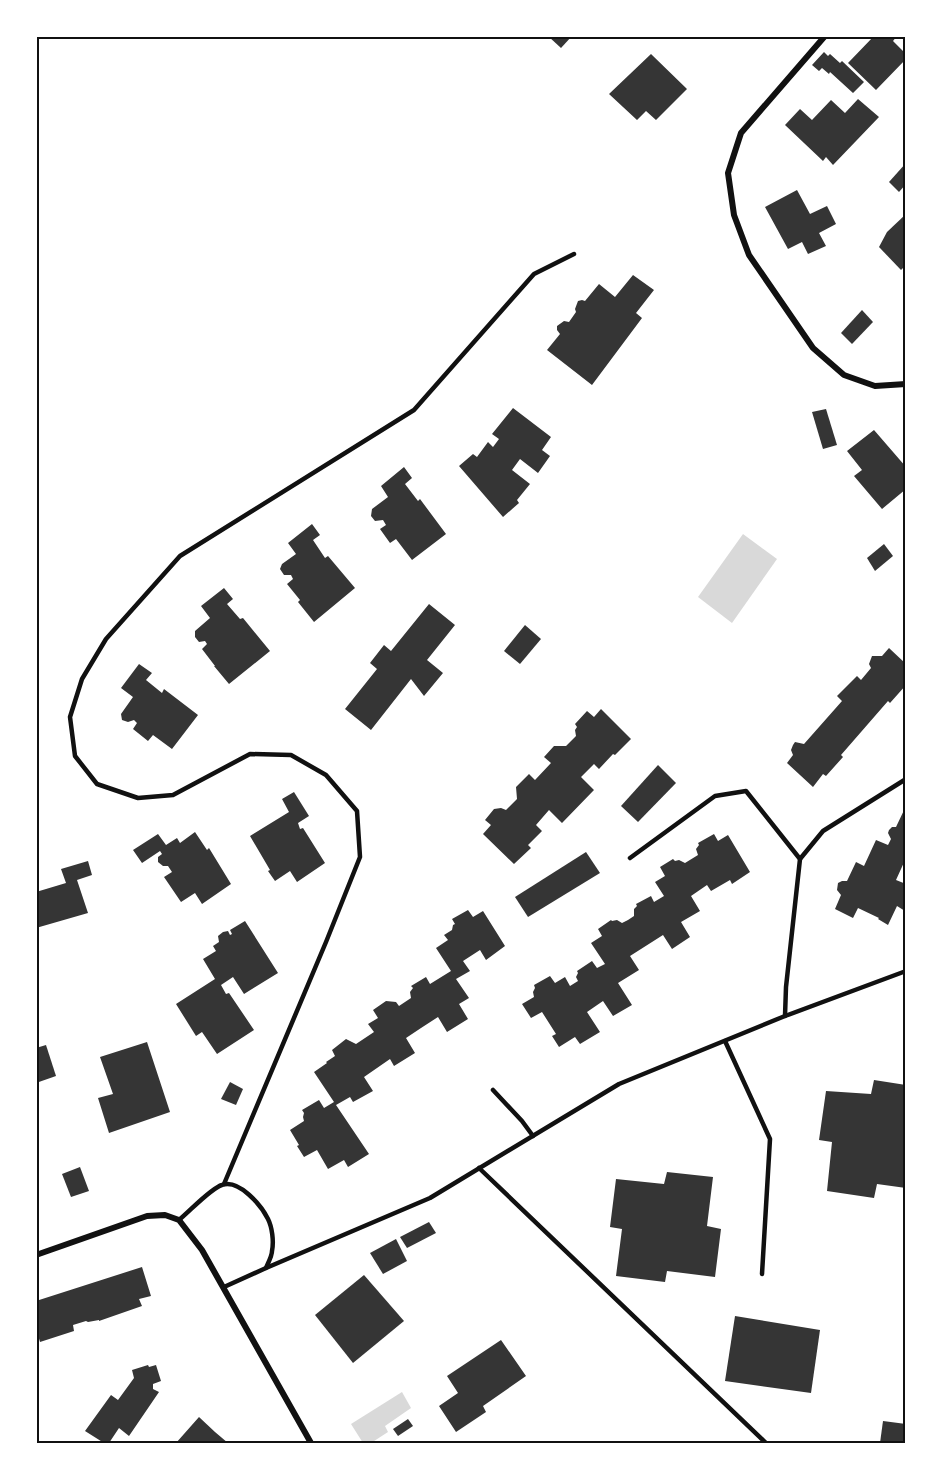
<svg xmlns="http://www.w3.org/2000/svg" width="942" height="1479" font-family="'Varela Round',sans-serif">
<style>
.water{fill:#d9d9d9}
.building{fill:#353535}
.lines{fill:none;stroke-linecap:round;stroke-linejoin:round}
.service{stroke:#111;stroke-width:4.5}
.minor{stroke:#111;stroke-width:6}
.neatline{fill:none;stroke:#111;stroke-width:2}
</style>
<rect width="100%" height="100%" fill="#fff"/>
<g class="water">
<polygon points="743,534 777,559 732,623 698,597"/>
<polygon points="402,1392 411,1408 385,1426 388,1432 371,1443 363,1443 351,1424"/>
</g>
<g class="building">
<polygon points="548,36 572,36 561,48"/>
<polygon points="874,36 897,36 893,41 906,54 906,59 876,90 848,63"/>
<polygon points="824,52 828,56 830,54 840,63 842,61 864,82 853,93 830,72 829,74 822,68 819,71 812,65"/>
<polygon points="651,54 687,89 656,120 646,111 637,120 609,94"/>
<polygon points="858,99 879,117 833,165 826,157 823,161 785,125 800,109 812,120 831,100 845,113"/>
<polygon points="906,163 906,184 899,192 889,182"/>
<polygon points="797,190 810,214 827,206 836,224 819,233 826,246 808,254 802,242 788,249 765,207"/>
<polygon points="906,214 906,265 901,270 879,247 887,232"/>
<polygon points="633,275 654,290 636,313 642,318 592,385 547,350 560,334 557,330 557,326 564,321 569,322 576,312 575,309 578,301 582,300 585,301 599,284 615,297"/>
<polygon points="862,310 873,322 852,344 841,333"/>
<polygon points="513,408 551,437 542,450 550,456 538,473 520,459 512,470 530,484 517,500 519,503 503,517 459,466 473,454 477,457 488,442 493,447 499,439 492,434"/>
<polygon points="826,409 837,445 823,449 812,412"/>
<polygon points="874,430 906,467 906,489 882,509 854,476 862,470 847,451"/>
<polygon points="404,467 412,478 405,484 418,501 420,499 446,534 412,560 396,539 390,543 380,529 386,525 383,520 375,521 371,516 372,509 388,497 381,486"/>
<polygon points="312,524 320,535 313,540 325,558 328,556 355,588 314,622 298,602 300,600 287,584 293,579 291,575 284,575 280,569 282,564 296,554 288,543"/>
<polygon points="884,544 893,556 875,571 867,558"/>
<polygon points="224,588 233,599 227,604 240,619 243,618 270,651 229,684 214,666 215,666 202,649 207,644 205,641 199,642 195,637 195,631 210,618 201,606"/>
<polygon points="429,604 455,625 427,660 443,673 424,696 411,679 371,730 345,709 377,669 370,663 384,645 391,651"/>
<polygon points="525,625 541,639 520,664 504,651"/>
<polygon points="889,648 906,664 906,680 904,683 906,685 890,703 888,701 841,755 843,757 826,776 823,774 813,787 787,763 793,755 791,750 793,745 795,742 804,744 842,701 837,696 857,676 861,680 871,668 869,664 872,656 882,656"/>
<polygon points="139,664 152,673 146,680 162,693 164,689 198,715 172,749 153,735 148,741 133,729 137,723 134,720 128,722 122,720 121,714 133,697 121,688"/>
<polygon points="601,709 631,739 615,755 613,754 599,769 594,764 581,777 594,790 562,823 549,810 536,825 542,831 528,845 531,848 514,864 483,834 491,825 485,820 494,809 501,808 506,810 517,799 516,787 529,774 535,780 551,763 544,757 554,746 566,746 576,736 575,730 577,727 575,724 587,711 594,717"/>
<polygon points="658,765 676,783 638,822 621,806"/>
<polygon points="294,792 309,816 298,823 300,829 303,828 325,863 297,882 290,871 275,881 268,871 270,870 250,836 289,812 282,799"/>
<polygon points="906,806 906,858 896,880 906,884 905,911 897,906 888,925 878,919 879,918 858,908 853,918 835,909 841,895 837,890 838,883 842,881 847,881 856,862 864,866 876,840 888,845 891,839 888,833 889,830 892,827 896,827"/>
<polygon points="195,832 207,850 209,848 231,884 202,904 195,893 181,902 164,877 172,872 168,866 163,866 158,862 158,857 162,854 160,851 142,863 133,850 158,834 166,845 177,838 180,843"/>
<polygon points="714,834 718,841 728,835 750,872 732,884 730,880 711,891 707,885 691,896 700,911 681,922 690,937 672,949 663,935 630,956 639,970 618,983 632,1005 613,1016 603,1001 587,1012 600,1032 580,1044 575,1037 559,1047 552,1036 556,1034 542,1012 531,1018 522,1004 534,997 533,992 535,988 534,985 550,976 555,983 565,977 570,986 578,981 576,977 578,973 577,971 592,961 597,968 605,964 591,943 602,936 598,929 611,920 612,921 617,920 622,923 628,920 634,916 634,909 637,906 636,904 651,896 654,902 664,896 655,882 665,876 660,867 673,859 675,861 679,860 685,863 698,855 696,849 699,845 698,843"/>
<polygon points="586,852 600,873 528,917 515,897"/>
<polygon points="88,861 92,875 77,880 88,913 36,928 36,892 66,883 61,869"/>
<polygon points="468,910 473,917 483,911 505,946 486,960 480,950 463,961 470,971 456,979 469,998 459,1004 468,1019 447,1032 438,1017 421,1028 406,1038 415,1053 394,1066 390,1059 364,1077 373,1091 353,1102 350,1097 336,1105 369,1154 348,1167 344,1160 328,1169 317,1150 304,1157 297,1146 299,1145 290,1130 304,1121 303,1117 304,1113 302,1110 319,1100 324,1108 334,1102 314,1072 327,1063 326,1062 335,1056 332,1050 346,1039 356,1044 374,1032 368,1024 378,1018 373,1010 386,1001 396,1002 399,1006 411,998 410,992 413,988 411,986 426,977 430,984 451,971 436,948 448,940 444,935 452,930 453,925 455,924 452,919"/>
<polygon points="245,921 278,973 244,994 233,977 221,985 226,994 229,993 254,1030 217,1054 202,1032 196,1036 176,1004 215,979 203,959 216,951 213,946 219,942 218,936 223,932 228,931 230,935 232,934 230,930"/>
<polygon points="147,1042 170,1112 109,1133 98,1098 113,1094 100,1057"/>
<polygon points="46,1045 56,1076 36,1083 36,1048"/>
<polygon points="874,1080 906,1085 906,1188 877,1184 874,1198 827,1191 832,1142 819,1140 826,1091 871,1094"/>
<polygon points="230,1082 243,1089 236,1105 221,1099"/>
<polygon points="80,1167 89,1191 71,1197 62,1174"/>
<polygon points="667,1172 713,1177 707,1226 721,1229 715,1277 667,1271 665,1282 616,1276 622,1229 610,1227 616,1179 664,1184"/>
<polygon points="429,1222 436,1233 407,1248 400,1237"/>
<polygon points="396,1239 407,1261 383,1274 370,1253"/>
<polygon points="142,1267 151,1296 139,1299 142,1306 99,1321 99,1320 88,1322 86,1321 73,1325 74,1331 40,1342 36,1328 36,1301"/>
<polygon points="364,1275 404,1321 353,1363 315,1315"/>
<polygon points="735,1316 820,1330 811,1393 725,1381"/>
<polygon points="501,1340 526,1376 483,1406 486,1412 456,1432 439,1406 458,1393 447,1376"/>
<polygon points="148,1365 149,1367 156,1365 161,1381 153,1384 153,1389 159,1392 129,1436 119,1428 109,1443 104,1443 85,1431 111,1395 118,1400 134,1378 132,1370"/>
<polygon points="199,1417 215,1432 228,1443 176,1443"/>
<polygon points="408,1419 413,1426 398,1436 393,1429"/>
<polygon points="883,1421 906,1424 906,1443 880,1443"/>
</g>
<g class="lines">
<g class="service">
<polyline points="630,858 715,796 746,791 800,859 786,987 785,1016"/>
<polyline points="800,859 823,831 906,779"/>
<polyline points="725,1041 770,1139 762,1274"/>
<polyline points="493,1090 522,1121 533,1136"/>
<polyline points="479,1168 766,1443"/>
<polyline points="224,1184 326,942 360,857 357,811 326,775 291,755 250,754 173,795 138,798 97,784 75,756 70,717 82,679 106,639 180,556 414,410 534,274 574,254"/>
<path d="M179,1220C189,1212 211,1188 222,1185C239,1179 261,1205 268,1219C272,1227 274,1241 272,1251C272,1256 268,1263 266,1268"/>
<polyline points="224,1287 266,1268 430,1198 619,1084 785,1016 906,971"/>
</g>
<g class="minor">
<polyline points="825,36 741,133 728,173 734,215 749,255 813,348 844,375 875,386 906,384"/>
<polyline points="36,1255 147,1216 165,1215 179,1220 202,1250 311,1443"/>
</g>
</g>
<rect width="942" height="1479" fill="none" stroke="#ffffff" stroke-width="75"/>
<rect x="38" y="38" width="866" height="1404" class="neatline"/>
</svg>
